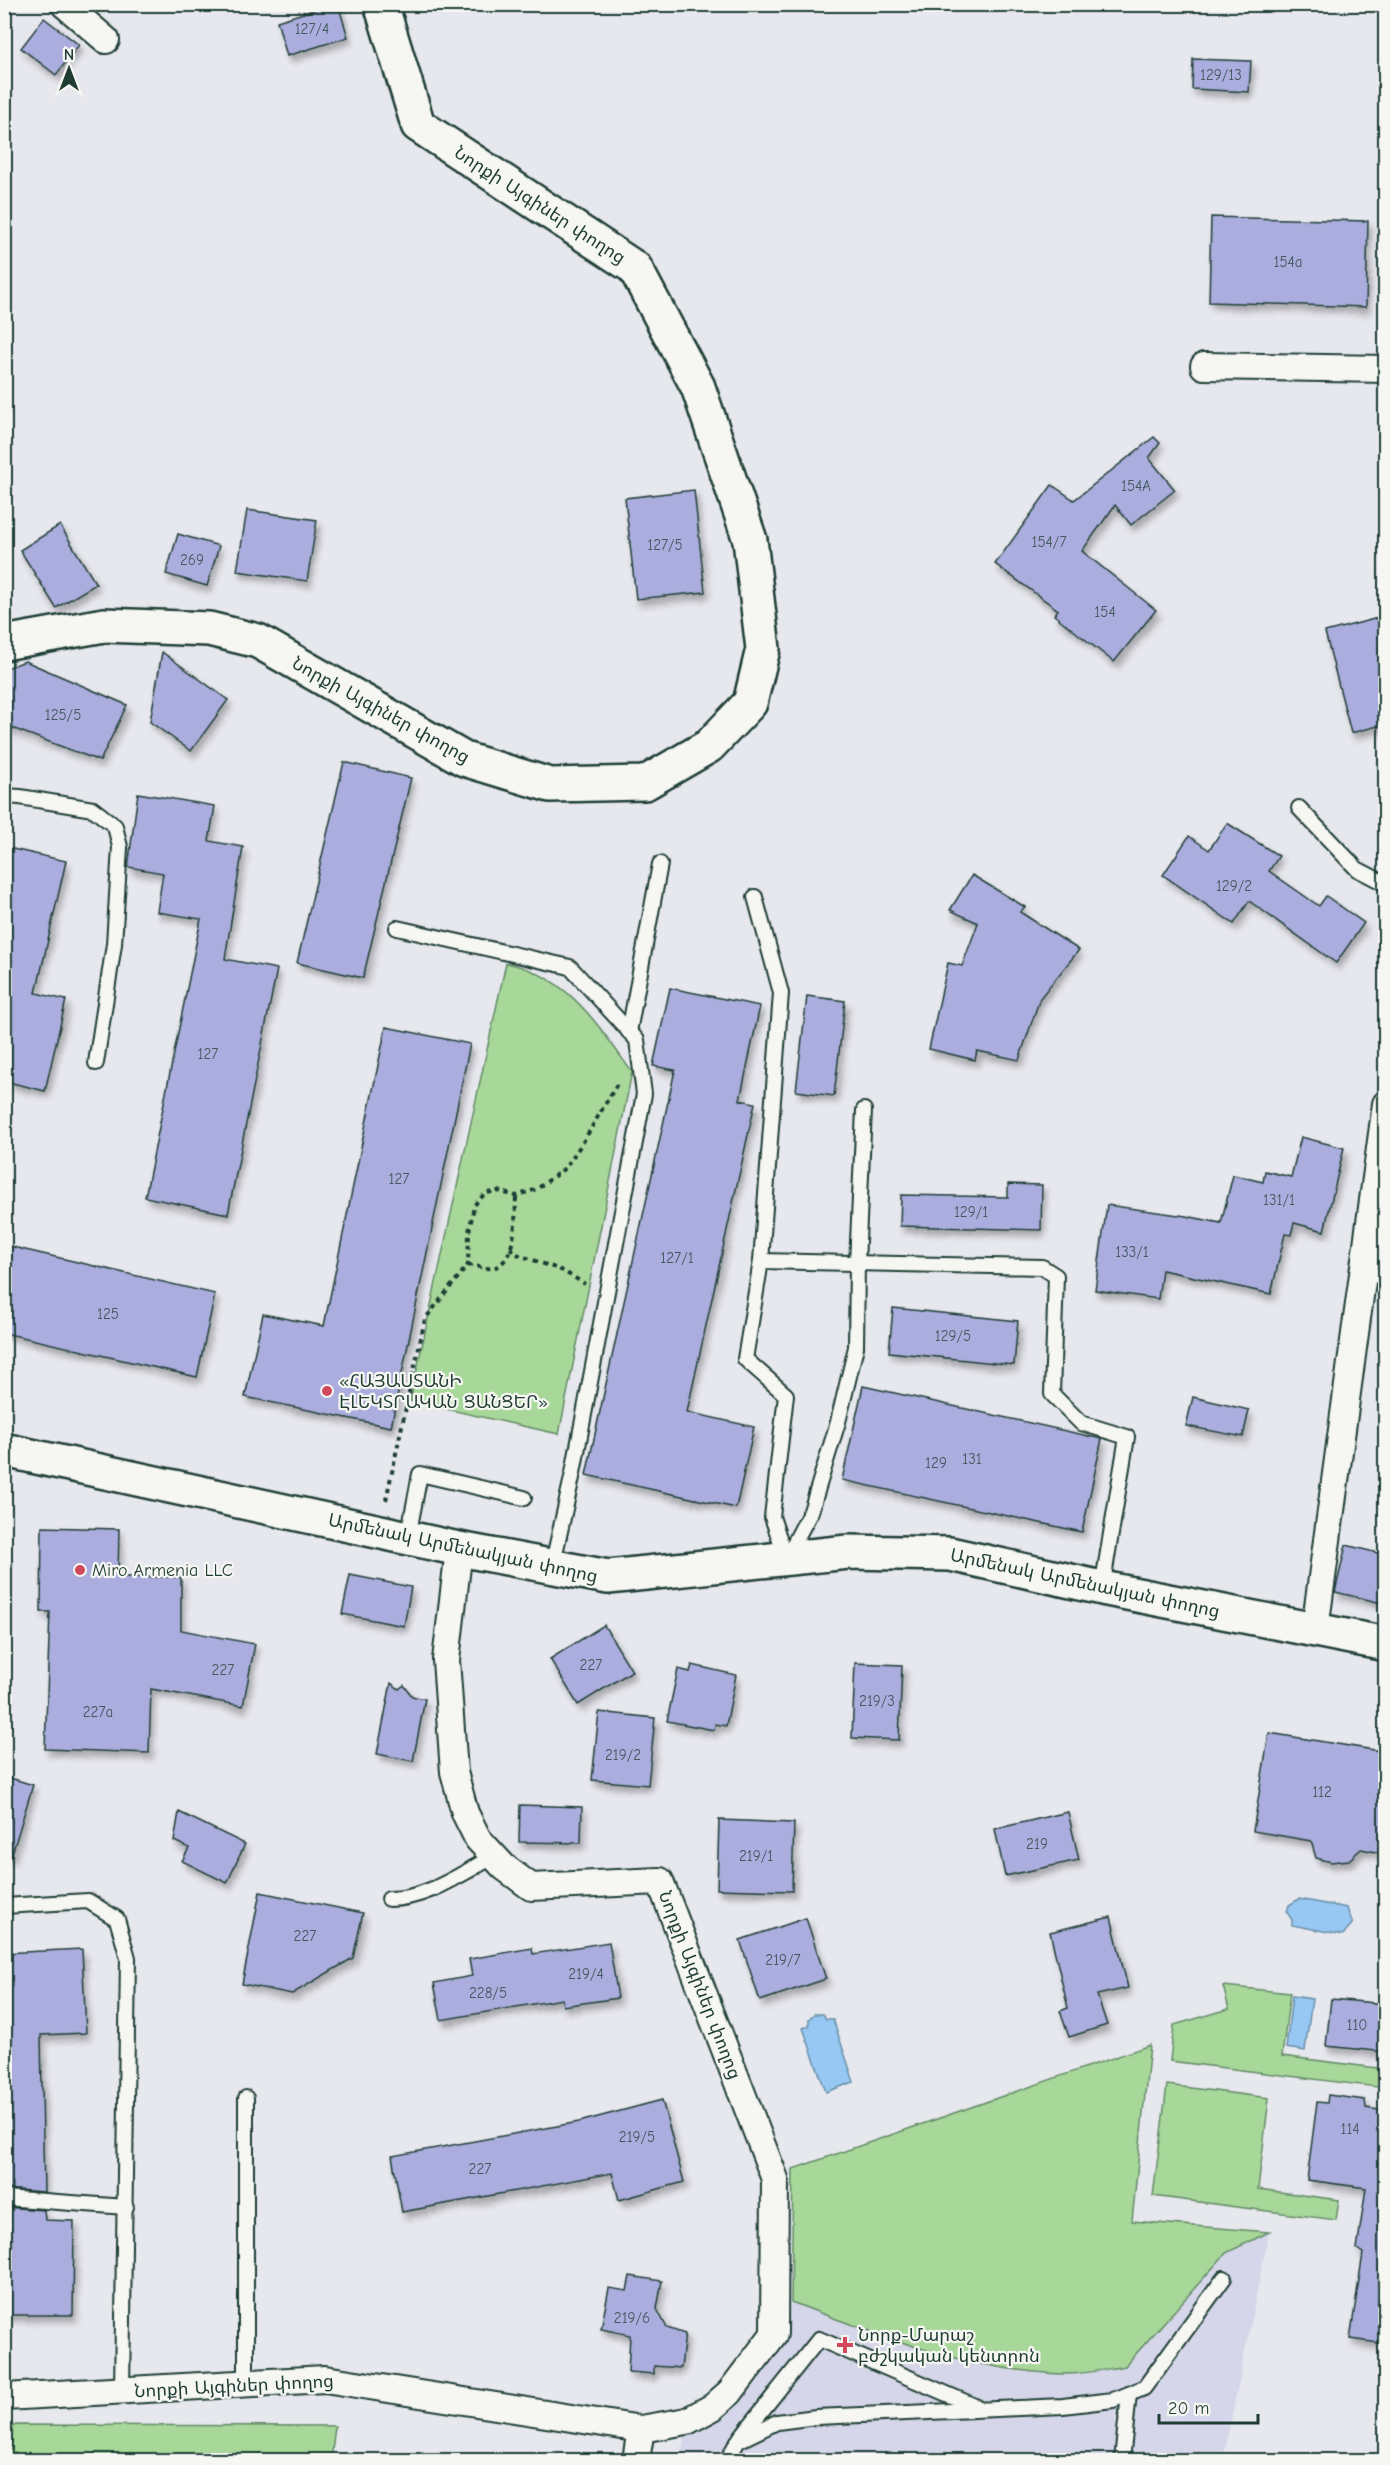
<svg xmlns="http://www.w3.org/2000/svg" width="1390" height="2465" font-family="'Comic Neue','Noto Sans Armenian',sans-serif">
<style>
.built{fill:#d5d6e9}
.green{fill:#a7d899;stroke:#638a66;stroke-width:1.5}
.water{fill:#97c7f3;stroke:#6790a7;stroke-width:1.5}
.building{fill:#abadde;stroke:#1f3d34;stroke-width:1.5;filter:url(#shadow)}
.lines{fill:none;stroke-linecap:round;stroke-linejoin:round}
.lane-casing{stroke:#1f3d34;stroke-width:18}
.street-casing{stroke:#1f3d34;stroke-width:30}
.secondary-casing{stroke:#1f3d34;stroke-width:38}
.path{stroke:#1f3d34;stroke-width:4;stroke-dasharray:4.5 4.5;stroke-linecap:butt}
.lane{stroke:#f6f6f2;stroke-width:14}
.street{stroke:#f6f6f2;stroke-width:26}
.secondary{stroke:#f6f6f2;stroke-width:33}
.poi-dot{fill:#d1495b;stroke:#f6f6f2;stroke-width:2}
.labels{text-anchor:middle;stroke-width:4.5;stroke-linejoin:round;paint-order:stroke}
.number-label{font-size:15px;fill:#42595e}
.street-label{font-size:18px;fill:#1f3d34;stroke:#f6f6f2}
.poi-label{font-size:18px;fill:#1f3d34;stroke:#f6f6f2;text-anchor:start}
</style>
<defs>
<filter id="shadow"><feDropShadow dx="3.5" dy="6" stdDeviation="3" flood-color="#0004"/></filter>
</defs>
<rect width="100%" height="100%" fill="#e7e7ee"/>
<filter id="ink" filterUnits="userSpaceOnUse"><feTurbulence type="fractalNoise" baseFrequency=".0167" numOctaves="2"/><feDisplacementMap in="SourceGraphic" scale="12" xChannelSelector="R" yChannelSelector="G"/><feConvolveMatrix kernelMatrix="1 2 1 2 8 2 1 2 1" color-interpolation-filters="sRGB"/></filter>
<g filter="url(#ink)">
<polygon class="built" points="1269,2232 1223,2460 680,2460 686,2428 740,2400 787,2338 791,2302 926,2351 1000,2369 1064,2374 1125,2366 1226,2253"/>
<g class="green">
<path d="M506,963C568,975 597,1024 632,1072L559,1434L410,1401Z"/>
<polygon points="1223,1986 1290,1993 1282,2056 1385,2069 1385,2088 1170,2061 1174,2025 1229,2009"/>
<path d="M1150,2045L1132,2221L1269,2232L1226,2253L1125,2366C1105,2369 1082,2375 1061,2374C964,2370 880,2335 791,2302L793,2169Z"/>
<polygon points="1167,2085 1269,2098 1258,2189 1339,2200 1336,2220 1153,2196"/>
<polygon points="5,2425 335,2426 331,2460 5,2460"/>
</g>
<g class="water">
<path d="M1299,1899L1347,1908C1353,1930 1357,1916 1343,1935L1292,1925V1920L1287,1912L1289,1905Z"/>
<polygon points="1292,1996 1312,1999 1305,2051 1286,2048"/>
<polygon points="814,2014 823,2014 826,2019 833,2019 854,2082 826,2092 803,2028 809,2026 809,2019"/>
</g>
<g class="building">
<polygon points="333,4 338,4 348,37 287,56 277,21"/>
<polygon points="44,18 79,45 56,75 21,48"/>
<polygon points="1193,59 1251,61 1249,92 1192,89"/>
<polygon points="1211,217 1368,221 1366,307 1209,302"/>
<polygon points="1154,437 1160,443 1149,458 1175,490 1131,525 1115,505 1082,551 1156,610 1114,662 1054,615 1058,610 995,564 1052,485 1074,500"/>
<polygon points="694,490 705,592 636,599 625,498"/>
<polygon points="247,510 317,520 307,581 237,571"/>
<polygon points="60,525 96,584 56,608 20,550"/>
<polygon points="178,534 219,546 207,586 166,574"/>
<polygon points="1378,618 1386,646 1386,724 1351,733 1325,632"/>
<polygon points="162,652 228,700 191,751 150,722"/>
<polygon points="25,661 127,705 100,761 4,725 4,669"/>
<polygon points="344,762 411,778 363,978 297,963"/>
<polygon points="138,793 215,806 209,841 243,847 225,959 277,969 228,1214 145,1197 201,919 157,912 163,873 128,867"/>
<polygon points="1227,823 1279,856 1269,871 1319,906 1326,896 1364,923 1336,963 1249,901 1234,924 1163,875 1189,836 1209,850"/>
<polygon points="4,847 66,861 36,993 66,1000 45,1091 4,1081"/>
<polygon points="972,875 1025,907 1020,912 1079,950 1040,998 1019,1060 977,1051 975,1060 929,1049 948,963 962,966 978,923 950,910"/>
<polygon points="670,988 760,1006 740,1100 755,1103 687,1412 754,1427 736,1508 586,1475 675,1070 653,1066"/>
<polygon points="807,996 845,1001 834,1096 796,1091"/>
<polygon points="386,1027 470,1044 391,1427 245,1397 263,1314 324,1326"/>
<polygon points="1301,1137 1344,1148 1324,1231 1294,1223 1291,1235 1285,1234 1271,1294 1162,1270 1158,1299 1095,1290 1107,1205 1186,1216 1221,1223 1233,1175 1263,1182 1265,1171 1291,1177"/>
<polygon points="1008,1184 1042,1185 1041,1230 900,1226 901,1195 1008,1197"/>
<polygon points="4,1245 215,1294 197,1377 4,1333"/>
<polygon points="893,1308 1018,1321 1014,1365 889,1352"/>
<polygon points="863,1386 1102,1439 1082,1532 842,1480"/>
<polygon points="1193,1397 1249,1410 1243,1437 1186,1426"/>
<polygon points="42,1527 119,1529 118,1577 181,1577 181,1630 255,1644 243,1706 151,1689 149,1753 45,1749 50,1612 41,1612"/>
<polygon points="1346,1545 1386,1555 1386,1604 1335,1592"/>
<polygon points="350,1575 411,1587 404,1626 342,1614"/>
<polygon points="604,1625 632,1671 578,1705 550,1659"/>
<polygon points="855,1663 902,1665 899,1740 852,1738"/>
<polygon points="692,1665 736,1675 726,1726 715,1724 714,1730 667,1721 678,1669 690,1672"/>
<polygon points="391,1683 399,1689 404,1685 412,1696 425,1699 413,1761 377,1754"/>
<polygon points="599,1712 655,1718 648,1785 592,1780"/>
<polygon points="1269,1733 1386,1752 1386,1854 1361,1849 1349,1860 1331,1862 1316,1858 1311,1841 1253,1831"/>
<polygon points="4,1776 33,1785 11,1857 4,1856"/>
<polygon points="520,1805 582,1807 581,1843 519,1842"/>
<polygon points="179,1812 245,1844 227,1883 182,1861 189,1848 174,1841"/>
<polygon points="1068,1812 1079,1860 1005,1876 995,1829"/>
<polygon points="719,1820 794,1823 792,1891 717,1889"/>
<polygon points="260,1892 363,1913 353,1958 292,1994 242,1984"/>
<polygon points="1111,1917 1128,1988 1097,1995 1107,2025 1069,2037 1060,2011 1068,2008 1050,1932"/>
<polygon points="806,1918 826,1979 760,2001 740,1940"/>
<polygon points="609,1942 618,1998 563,2006 562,1999 441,2020 434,1983 472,1976 469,1959 532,1948 533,1954"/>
<polygon points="82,1949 86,2033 41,2035 44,2192 4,2189 4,1953"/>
<polygon points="1331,1999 1386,2004 1386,2052 1326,2046"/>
<polygon points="1328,2095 1365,2100 1366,2108 1386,2111 1383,2162 1386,2163 1386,2344 1350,2339 1363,2253 1357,2249 1366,2188 1307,2180 1317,2102 1327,2103"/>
<polygon points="662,2100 684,2182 619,2200 612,2173 402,2212 392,2156 579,2122"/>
<polygon points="4,2207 44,2210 45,2220 74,2221 73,2315 4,2315"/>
<polygon points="630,2276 662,2281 657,2309 667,2328 685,2334 681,2368 654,2366 654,2374 628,2372 630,2335 601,2329 609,2288 627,2291"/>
</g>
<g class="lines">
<defs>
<g id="lane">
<polyline points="4,796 20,797 93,809 115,826 120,847 114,944 96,1063"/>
<polyline points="1299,808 1357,869 1386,884"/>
<polyline points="755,897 781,993 761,1261 745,1359 786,1395 772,1517 786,1558"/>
<polyline points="397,928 570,967 637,1040 644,1094 573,1473 552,1567"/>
<polyline points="629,1032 660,864"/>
<polyline points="761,1261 1042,1267 1056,1276 1052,1394 1081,1423 1127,1437 1102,1588"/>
<polyline points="1363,1273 1386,1277"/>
<polyline points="408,1537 420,1474 524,1498"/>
<polyline points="787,1557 811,1511 838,1422 856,1347 857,1263 864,1110"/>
<path d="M389,1899C427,1899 460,1874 493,1857"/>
<polyline points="4,1906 88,1901 117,1919 128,1958 122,2391"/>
<polyline points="246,2098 246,2383"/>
<polyline points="4,2198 126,2207"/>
<polyline points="740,2438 819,2339 977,2407"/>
<polyline points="727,2460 738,2441 777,2422 816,2417 1063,2406 1113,2400 1144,2388 1224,2278"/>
<polyline points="1122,2460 1129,2394"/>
</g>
<g id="street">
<polyline points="64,4 106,40"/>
<polyline points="1204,366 1386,369"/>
<polyline points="1315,1629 1386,1104"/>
<polyline points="4,2397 325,2379 641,2429 687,2421 713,2407 730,2392 774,2334 775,2179 660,1881 531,1887 504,1867 478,1839 465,1813 454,1772 446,1660 459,1549"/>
<polyline points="636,2460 641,2429"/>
</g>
<g id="secondary">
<polyline points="4,643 104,625 209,629 258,641 464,759 550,785 645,783 709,746 750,703 763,649 750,540 698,387 635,268 418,125 381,4"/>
<polyline points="4,1450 459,1549 608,1577 848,1552 950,1554 1102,1588 1386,1644"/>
</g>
</defs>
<use href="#lane" class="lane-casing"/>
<use href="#street" class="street-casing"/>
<use href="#secondary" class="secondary-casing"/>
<g class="path">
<polyline points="510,1248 519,1255 561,1270 585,1284"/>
<path d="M468,1265C476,1266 485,1269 492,1268C518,1263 515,1215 516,1196"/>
<polyline points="386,1500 425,1319 468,1265 469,1232 474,1206 479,1199 487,1193 498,1191 516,1196 537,1189 565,1168 583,1142 617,1084"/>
</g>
<use href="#lane" class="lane"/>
<use href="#street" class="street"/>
<use href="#secondary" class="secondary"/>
</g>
</g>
<g class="poi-dot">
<circle cx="327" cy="1391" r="6"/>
<circle cx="80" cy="1570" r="6"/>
<path d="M842 2336h6v6h6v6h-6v6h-6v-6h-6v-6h6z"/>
</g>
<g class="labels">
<g class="number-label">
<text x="312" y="34">127/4</text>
<text x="1221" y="80">129/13</text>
<text x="1288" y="267">154a</text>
<text x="1136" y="491">154A</text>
<text x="1049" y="547">154/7</text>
<text x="665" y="550">127/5</text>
<text x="192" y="565">269</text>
<text x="1105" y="617">154</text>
<text x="63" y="720">125/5</text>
<text x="1234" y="891">129/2</text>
<text x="208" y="1059">127</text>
<text x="399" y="1184">127</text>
<text x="1279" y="1205">131/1</text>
<text x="971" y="1217">129/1</text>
<text x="1132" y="1257">133/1</text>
<text x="677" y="1263">127/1</text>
<text x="108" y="1319">125</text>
<text x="953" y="1341">129/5</text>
<text x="972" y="1464">131</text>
<text x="936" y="1468">129</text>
<text x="591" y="1670">227</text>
<text x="223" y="1675">227</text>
<text x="877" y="1706">219/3</text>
<text x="98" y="1717">227a</text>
<text x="623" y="1760">219/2</text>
<text x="1322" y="1797">112</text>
<text x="1037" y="1849">219</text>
<text x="756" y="1861">219/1</text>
<text x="305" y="1941">227</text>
<text x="783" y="1965">219/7</text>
<text x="586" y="1979">219/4</text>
<text x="488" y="1998">228/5</text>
<text x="1357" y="2030">110</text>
<text x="1350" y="2134">114</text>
<text x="637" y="2142">219/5</text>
<text x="480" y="2174">227</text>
<text x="632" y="2323">219/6</text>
</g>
<g class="street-label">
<text transform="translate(540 205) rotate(33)" y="6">Նորքի Այգիներ փողոց</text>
<text transform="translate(381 710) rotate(29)" y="6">Նորքի Այգիներ փողոց</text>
<text transform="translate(463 1548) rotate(12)" y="6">Արմենակ Արմենակյան փողոց</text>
<text transform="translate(1085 1583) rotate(12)" y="6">Արմենակ Արմենակյան փողոց</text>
<text transform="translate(700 1985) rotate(69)" y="6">Նորքի Այգիներ փողոց</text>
<text transform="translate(234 2386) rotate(-3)" y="6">Նորքի Այգիներ փողոց</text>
</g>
<g class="poi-label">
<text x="339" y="1387">«ՀԱՅԱՍՏԱՆԻ<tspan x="339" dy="21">ԷԼԵԿՏՐԱԿԱՆ ՑԱՆՑԵՐ»</tspan></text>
<text x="92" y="1576">Miro Armenia LLC</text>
<text x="858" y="2341">Նորք-Մարաշ<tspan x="858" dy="21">բժշկական կենտրոն</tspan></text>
</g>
</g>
<rect width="1390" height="2465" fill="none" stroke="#f6f6f2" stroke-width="24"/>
<rect x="12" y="12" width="1366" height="2441" fill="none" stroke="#1f3d34" stroke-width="2" filter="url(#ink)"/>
<g transform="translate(69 69)" stroke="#f6f6f2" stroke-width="4.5" paint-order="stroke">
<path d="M0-4.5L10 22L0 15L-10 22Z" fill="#1f3d34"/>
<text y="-9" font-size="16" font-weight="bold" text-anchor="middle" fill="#1f3d34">N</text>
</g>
<path d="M1159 2414v9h99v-9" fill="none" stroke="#1f3d34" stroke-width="3"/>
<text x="1168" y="2414" font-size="18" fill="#1f3d34" stroke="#f6f6f2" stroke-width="4.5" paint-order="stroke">20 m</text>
</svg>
